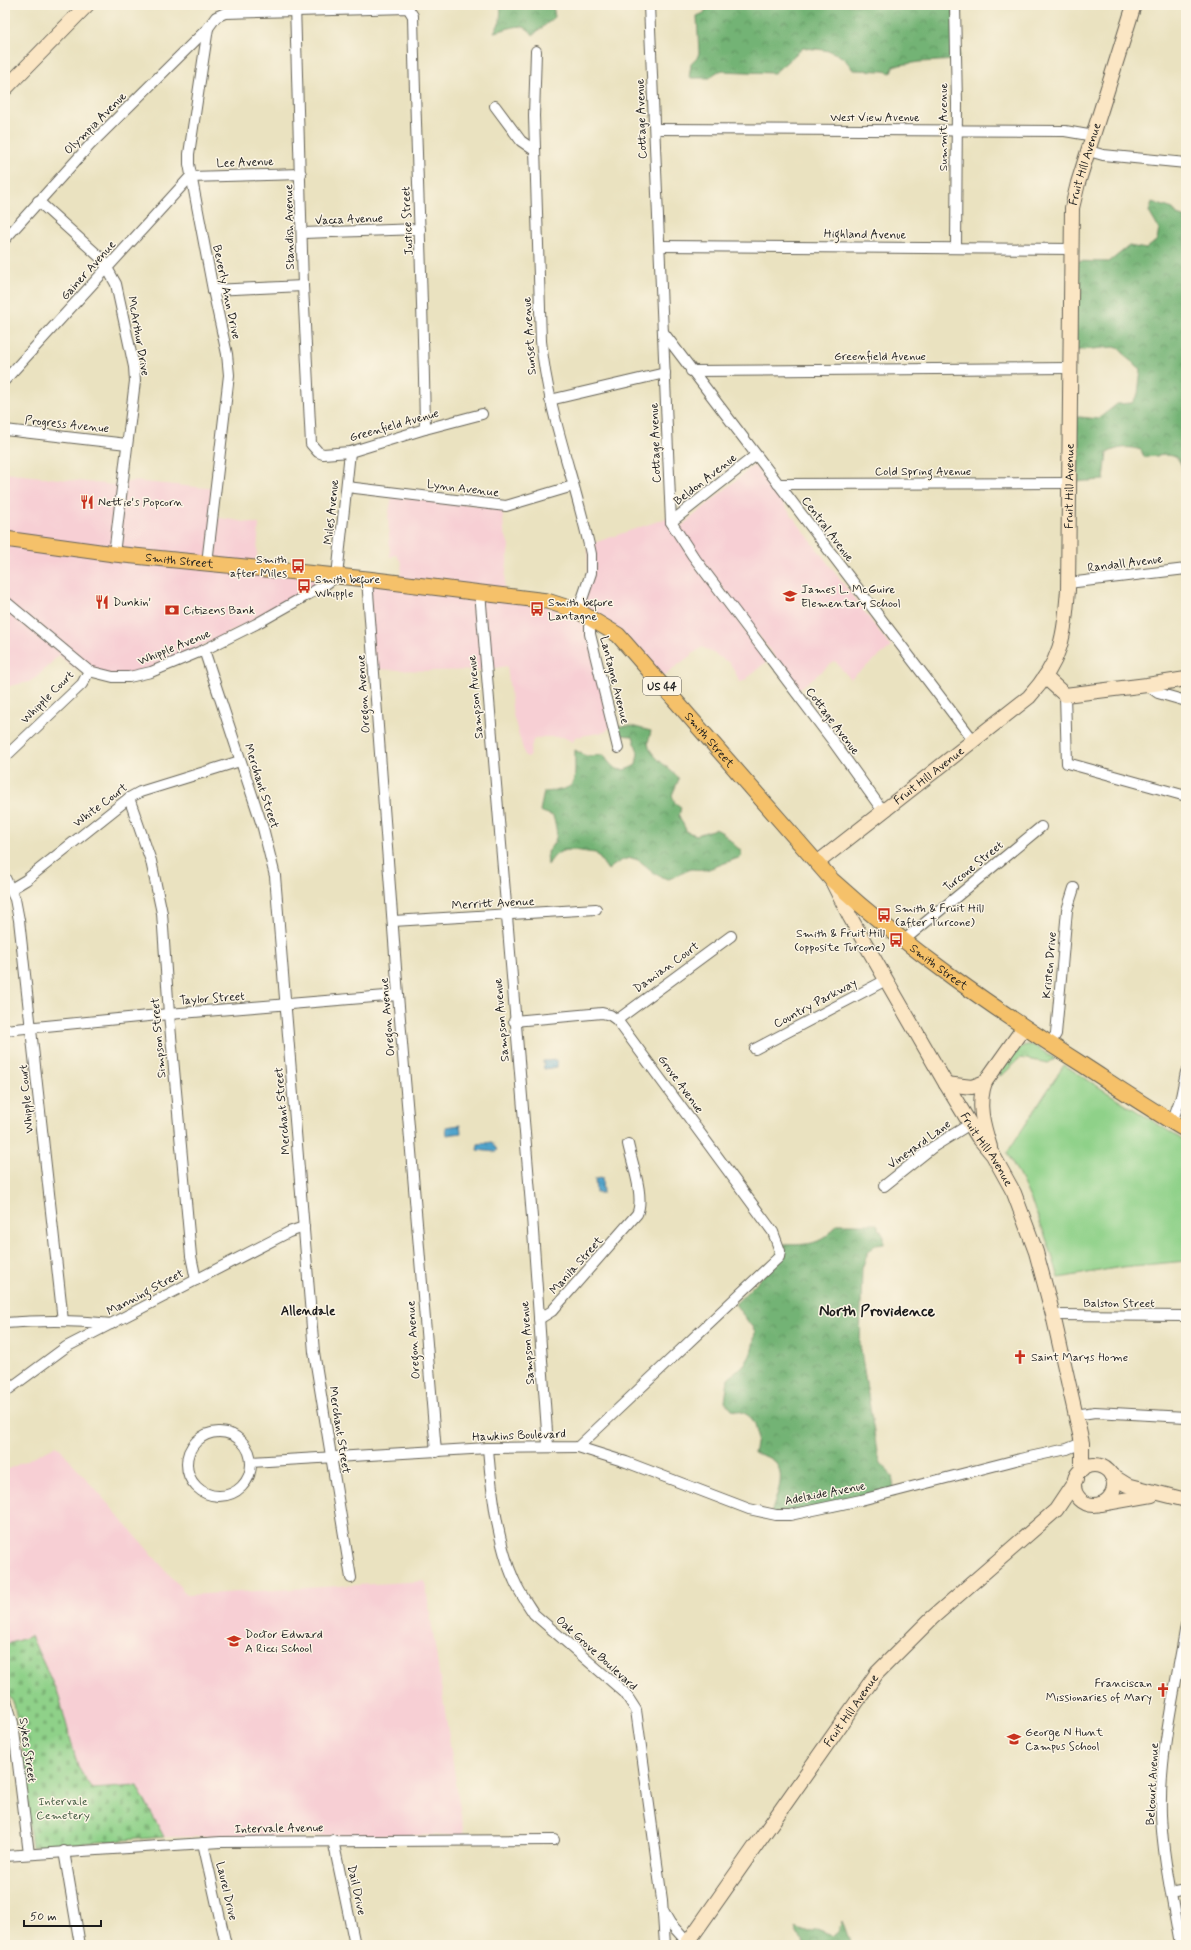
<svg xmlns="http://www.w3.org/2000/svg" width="1191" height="1950" font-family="Mynerve,sans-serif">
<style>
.built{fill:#f7cfd4}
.grass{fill:url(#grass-tufts);stroke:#567652}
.forest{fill:url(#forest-crowns);stroke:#486848}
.cemetery{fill:url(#cemetery-stones);stroke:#567652}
.green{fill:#8fd189;stroke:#567652}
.water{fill:url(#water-waves);stroke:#366074}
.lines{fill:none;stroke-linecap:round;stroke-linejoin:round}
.street-casing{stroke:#646155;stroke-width:12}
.secondary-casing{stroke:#646155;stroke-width:16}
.primary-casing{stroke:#646155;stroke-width:17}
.street{stroke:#fff;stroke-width:10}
.secondary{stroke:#fbe6c4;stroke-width:14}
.primary{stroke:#f5c16b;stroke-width:15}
.labels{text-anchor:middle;stroke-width:3;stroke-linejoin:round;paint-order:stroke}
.shield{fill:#fcf5e5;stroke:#5f5d58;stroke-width:1}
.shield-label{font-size:11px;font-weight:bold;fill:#1c1c1c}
.street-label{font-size:12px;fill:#1c1c1c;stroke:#fcf5e5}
.poi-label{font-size:12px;fill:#1c1c1c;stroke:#fcf5e5;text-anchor:start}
.park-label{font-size:12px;fill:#445b42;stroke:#fcf5e5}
.neighbourhood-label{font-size:13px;font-weight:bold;fill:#1c1c1c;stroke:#fcf5e5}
.district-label{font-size:16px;font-weight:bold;fill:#1c1c1c;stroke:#fcf5e5}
</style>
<defs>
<pattern id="grass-tufts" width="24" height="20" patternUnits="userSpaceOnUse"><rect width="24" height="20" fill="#8fd189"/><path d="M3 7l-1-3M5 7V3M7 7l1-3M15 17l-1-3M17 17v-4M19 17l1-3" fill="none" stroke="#7bb376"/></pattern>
<pattern id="forest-crowns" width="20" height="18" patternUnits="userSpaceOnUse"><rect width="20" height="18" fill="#73b375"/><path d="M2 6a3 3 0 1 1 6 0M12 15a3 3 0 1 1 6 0" fill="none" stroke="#5e915f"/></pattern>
<pattern id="cemetery-stones" width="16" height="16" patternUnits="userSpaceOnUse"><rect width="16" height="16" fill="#8fd189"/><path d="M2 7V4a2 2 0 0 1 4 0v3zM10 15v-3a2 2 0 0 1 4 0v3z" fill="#7bb376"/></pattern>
<pattern id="water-waves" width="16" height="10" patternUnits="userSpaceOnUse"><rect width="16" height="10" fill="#51a4cc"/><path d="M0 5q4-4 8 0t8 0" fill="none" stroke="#4285a5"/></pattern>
</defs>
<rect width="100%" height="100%" fill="#fcf5e5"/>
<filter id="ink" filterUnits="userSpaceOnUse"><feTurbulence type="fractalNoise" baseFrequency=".025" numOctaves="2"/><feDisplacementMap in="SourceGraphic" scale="8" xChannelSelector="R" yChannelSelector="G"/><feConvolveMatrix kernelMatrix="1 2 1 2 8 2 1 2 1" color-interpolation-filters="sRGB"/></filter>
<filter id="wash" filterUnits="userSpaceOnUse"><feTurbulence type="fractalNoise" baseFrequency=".012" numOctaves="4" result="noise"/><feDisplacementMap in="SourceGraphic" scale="16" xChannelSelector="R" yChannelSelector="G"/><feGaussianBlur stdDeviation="0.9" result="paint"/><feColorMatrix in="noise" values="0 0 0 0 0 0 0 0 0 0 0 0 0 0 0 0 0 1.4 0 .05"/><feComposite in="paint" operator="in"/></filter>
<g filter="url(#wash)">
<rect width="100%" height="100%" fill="#eae2c0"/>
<g class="built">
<polygon points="754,465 891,647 850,679 835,661 799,689 689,544 679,528"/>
<polygon points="5,473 114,485 133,481 217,489 213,517 259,524 256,566 329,582 135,680 119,682 91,676 70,665 59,655 37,677 29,682 5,687"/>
<polygon points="392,496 502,508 504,530 509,546 503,596 573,613 587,590 588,545 667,518 767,661 744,681 740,682 730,663 702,647 658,680 637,659 588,621 612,725 605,732 575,737 573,742 563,737 543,737 533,740 529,757 525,756 513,715 507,666 483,670 431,671 373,669 369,582 399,584 402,563 396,555 390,557 388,517"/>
<polygon points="57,1445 187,1595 425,1581 464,1835 164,1837 137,1786 92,1789 78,1767 59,1697 30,1636 5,1645 5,1471"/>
</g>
<path class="grass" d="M1026,1045H1033L1055,1059L1048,1063L1021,1058C1012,1062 1007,1075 998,1076C1006,1064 1012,1049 1026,1045Z"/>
<g class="forest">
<path d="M501,5H553L555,17L533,35C523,19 508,30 494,32L500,22Z"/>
<path d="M708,5H747L754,7L775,5H961L959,58L957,60L919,62L893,66L891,73L884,71L853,70C840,49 825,50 803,48L774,73L719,71L714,74L710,78H689L691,64L697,58L699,53L697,16L704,13Z"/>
<path d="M1152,202L1173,209L1177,215L1186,218V489C1183,485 1183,482 1183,477C1182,448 1167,456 1144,457L1141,450C1129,446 1118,447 1107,453L1104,480L1069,482V418L1080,417L1098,419L1117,404L1132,403L1138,394L1141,369L1127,358L1121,349L1114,347L1070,351L1072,261L1109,262L1129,246L1146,249L1157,240L1159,229L1149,212Z"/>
<path d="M613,726H631L651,731C650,736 647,742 649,747C651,756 672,770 679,779L672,795L675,803L681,807L679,816L687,832L697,835L715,829C729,834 730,844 741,850V857L706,870L691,869L669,879C642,875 642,841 608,870L596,853C573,851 561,843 548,865L547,852C559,838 558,834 553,816L540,811L544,792C581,789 574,783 575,750L586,756L604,755C613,770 620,774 636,765L638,753L633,736L619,735Z"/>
<path d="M837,1224H877L884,1237V1244L875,1245L868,1253L862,1268L860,1345L877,1451L881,1463L892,1476L895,1495L798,1519L770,1516C779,1488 794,1461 754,1453C760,1431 758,1413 732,1410L725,1402L728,1379C749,1361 752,1359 755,1331L735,1304L776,1263L778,1245C804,1244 821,1248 837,1224Z"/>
<polygon points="842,1920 851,1945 807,1945 798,1935 795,1928 809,1933 817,1930 832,1936 838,1931"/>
</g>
<polygon class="cemetery" points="31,1636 59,1697 78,1767 92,1789 137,1786 164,1837 32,1847 22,1770 23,1751 14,1704 8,1694 5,1682 5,1645"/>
<path class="green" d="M1064,1065L1186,1142V1261L1122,1267L1059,1278C1046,1234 1030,1193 1007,1153Z"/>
<g class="water">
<polygon points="557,1060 557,1067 544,1069 543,1061"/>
<polygon points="460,1125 461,1133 447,1135 446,1127"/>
<polygon points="492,1142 497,1150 495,1152 477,1150 478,1144"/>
<polygon points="602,1178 603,1193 596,1193 595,1179"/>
</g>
</g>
<g filter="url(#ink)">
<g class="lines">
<defs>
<g id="street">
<polyline points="295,5 303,286 311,444 318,452 323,454 350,452 425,429 482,414"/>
<polyline points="649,5 671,522 693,556 832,740 883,811"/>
<polyline points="955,5 957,104 956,248"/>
<path d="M536,51L534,116L541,341C548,414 576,482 591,554V573L578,611"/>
<polyline points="495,106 521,141 534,150"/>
<polyline points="655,129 1065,131 1094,136"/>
<polyline points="1089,151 1103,155 1186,163"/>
<polyline points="38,201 102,259 116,284 134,367 135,381 114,554"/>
<polyline points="303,233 420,229"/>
<path d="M5,239L90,145L208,28L216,17L225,13L408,8L413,16C416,154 423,291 425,429"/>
<polyline points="660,246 1071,249"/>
<polyline points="213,290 303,286"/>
<polyline points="663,332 973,740"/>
<polyline points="691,371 1070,368"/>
<polyline points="5,380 190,177 301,174"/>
<polyline points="550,400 665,373"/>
<polyline points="5,430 127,444"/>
<polyline points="778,484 1068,483"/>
<polyline points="347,487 506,506 573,486"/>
<polyline points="671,522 756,455"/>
<polyline points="207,563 229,375 227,354 213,290 189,164 189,154 208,28"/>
<polyline points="367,579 398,995 436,1452"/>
<polyline points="1068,583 1186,569"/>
<polyline points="480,592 532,1217 548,1446"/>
<polyline points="5,601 89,671 113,677 129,677 151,672 204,650 256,624 323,586 337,576 350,452"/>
<polyline points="590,618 590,634 618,748"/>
<polyline points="204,650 263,828 275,876 314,1352 351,1578"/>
<polyline points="1147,685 1158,693 1186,701"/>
<polyline points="1065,695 1067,763 1186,796"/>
<polyline points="5,757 82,684 89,671"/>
<polyline points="129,798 151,861 162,913 169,1014 191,1256 196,1280"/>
<polyline points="5,878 15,899 19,920 63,1321"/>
<polyline points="11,889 26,880 129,798 140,792 240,761"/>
<polyline points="393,921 596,909"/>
<polyline points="903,941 1041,827"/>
<polyline points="617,1020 731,936"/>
<polyline points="5,1030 169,1014 398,995"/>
<polyline points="1050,1044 1056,1034 1067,910 1074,888"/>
<polyline points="755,1049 886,980"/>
<polyline points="1172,1122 1181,1097 1186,1072"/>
<polyline points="884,1186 933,1147 970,1124"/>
<polyline points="1053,1315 1186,1316"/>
<path d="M539,1319L552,1311L637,1214C645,1197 632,1163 628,1144"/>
<path d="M5,1323C41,1320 76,1320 111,1324"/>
<polyline points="5,1392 66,1347 289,1232 304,1227"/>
<polyline points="1075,1415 1095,1412 1186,1417"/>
<circle cx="219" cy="1464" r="32"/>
<polyline points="578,1447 626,1462 749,1509 776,1515 790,1515 861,1500 1020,1459 1067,1449 1082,1443"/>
<path d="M488,1448C491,1488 497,1543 514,1580C519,1592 527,1603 534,1614L625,1693L636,1710L662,1900L665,1945"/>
<polyline points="251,1462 488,1448 578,1447 779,1257 780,1251 773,1232 617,1020 610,1015 602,1013 514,1021"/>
<polyline points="5,1697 13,1723 29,1854"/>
<polyline points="333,1840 355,1945"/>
<polyline points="203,1843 226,1945"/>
<polyline points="64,1851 80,1945"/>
<polyline points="5,1856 221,1842 554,1840"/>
<polyline points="1171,1893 1186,1890"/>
<polyline points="663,1911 670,1923 688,1943"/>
<path d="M1180,1945C1173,1902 1163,1859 1161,1815C1159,1753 1176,1686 1186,1625"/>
</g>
<g id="secondary">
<polyline points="5,89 87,5"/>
<polyline points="1045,677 1065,695 1147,685 1186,679"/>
<path id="s1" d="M817,863L1029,697C1062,661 1064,637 1068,590L1072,208L1078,183L1134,5"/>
<path id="s2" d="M832,881L850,917L946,1084L978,1137L993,1155L1014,1193L1036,1252L1053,1315L1082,1443V1470"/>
<path d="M985,1082C977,1104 983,1125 990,1147"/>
<polyline points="946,1084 972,1087 985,1082 1024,1027"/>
<circle cx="1094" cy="1485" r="20"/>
<polyline points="1111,1475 1127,1485 1186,1500"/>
<polyline points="1101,1504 1152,1495"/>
<path id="s3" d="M686,1945L877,1673L932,1618L1056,1510L1076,1480"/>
</g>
<g id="primary">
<path id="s4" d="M5,539L114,554L367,579L547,601L578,611L618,635L626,644L832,880C909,950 995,1009 1083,1065C1117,1087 1151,1110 1186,1130"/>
</g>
</defs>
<use href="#street" class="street-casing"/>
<use href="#secondary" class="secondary-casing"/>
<use href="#primary" class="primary-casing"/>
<use href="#street" class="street"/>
<use href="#secondary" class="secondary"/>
<use href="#primary" class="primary"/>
</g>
</g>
<defs>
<symbol id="restaurant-bare" viewBox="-9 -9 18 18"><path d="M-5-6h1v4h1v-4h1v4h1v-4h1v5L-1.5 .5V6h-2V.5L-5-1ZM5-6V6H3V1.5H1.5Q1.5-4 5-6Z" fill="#c8321e" stroke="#fcf5e5" stroke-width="2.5" paint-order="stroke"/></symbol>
<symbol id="bus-bare" viewBox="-9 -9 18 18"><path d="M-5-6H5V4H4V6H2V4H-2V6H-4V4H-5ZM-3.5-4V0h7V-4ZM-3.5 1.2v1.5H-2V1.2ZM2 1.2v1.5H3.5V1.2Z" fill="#c8321e" stroke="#fcf5e5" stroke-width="2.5" paint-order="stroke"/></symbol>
<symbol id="school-bare" viewBox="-9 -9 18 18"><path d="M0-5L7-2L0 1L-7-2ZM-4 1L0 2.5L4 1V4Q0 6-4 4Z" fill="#c8321e" stroke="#fcf5e5" stroke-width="2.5" paint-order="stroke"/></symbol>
<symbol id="bank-bare" viewBox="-9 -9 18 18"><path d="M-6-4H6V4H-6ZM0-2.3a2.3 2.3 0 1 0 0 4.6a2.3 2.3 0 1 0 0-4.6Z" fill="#c8321e" stroke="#fcf5e5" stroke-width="2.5" paint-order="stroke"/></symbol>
<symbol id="church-bare" viewBox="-9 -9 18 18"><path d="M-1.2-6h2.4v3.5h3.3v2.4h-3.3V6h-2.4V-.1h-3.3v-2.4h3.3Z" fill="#c8321e" stroke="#fcf5e5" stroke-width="2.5" paint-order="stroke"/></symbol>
</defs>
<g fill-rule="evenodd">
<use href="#restaurant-bare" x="77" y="492" width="20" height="20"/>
<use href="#bus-bare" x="288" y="556" width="20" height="20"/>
<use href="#bus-bare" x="294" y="576" width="20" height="20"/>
<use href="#school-bare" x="780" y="586" width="20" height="20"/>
<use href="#restaurant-bare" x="92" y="592" width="20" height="20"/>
<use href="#bus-bare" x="527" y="599" width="20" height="20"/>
<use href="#bank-bare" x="162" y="600" width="20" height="20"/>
<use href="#bus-bare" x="874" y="905" width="20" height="20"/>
<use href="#bus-bare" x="886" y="930" width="20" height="20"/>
<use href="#church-bare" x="1010" y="1347" width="20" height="20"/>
<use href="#school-bare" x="224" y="1631" width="20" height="20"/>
<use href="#church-bare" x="1153" y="1680" width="20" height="20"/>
<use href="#school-bare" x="1004" y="1729" width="20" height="20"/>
</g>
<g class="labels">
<rect class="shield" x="643" y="677" width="38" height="18" rx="3"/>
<g class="shield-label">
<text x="662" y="690">US 44</text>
</g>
<g class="street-label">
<text x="875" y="121">West View Avenue</text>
<text transform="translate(641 119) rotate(-92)" y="4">Cottage Avenue</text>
<text transform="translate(95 123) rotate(-45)" y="4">Olympia Avenue</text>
<text transform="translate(943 127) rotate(-90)" y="4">Summit Avenue</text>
<text transform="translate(245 162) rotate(-2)" y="4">Lee Avenue</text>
<text dy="4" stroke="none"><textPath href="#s1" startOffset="814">Fruit Hill Avenue</textPath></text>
<text transform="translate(349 219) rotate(-2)" y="4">Vacca Avenue</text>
<text transform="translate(407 221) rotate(-93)" y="4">Justice Street</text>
<text transform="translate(289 227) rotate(-91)" y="4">Standish Avenue</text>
<text transform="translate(865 234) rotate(1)" y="4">Highland Avenue</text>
<text transform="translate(88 270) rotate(-48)" y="4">Gainer Avenue</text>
<text transform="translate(227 292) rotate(78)" y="4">Beverly Ann Drive</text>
<text transform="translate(139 336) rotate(80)" y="4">McArthur Drive</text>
<text transform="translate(529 336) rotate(-94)" y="4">Sunset Avenue</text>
<text x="880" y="360">Greenfield Avenue</text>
<text transform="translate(67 424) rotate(6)" y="4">Progress Avenue</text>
<text transform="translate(394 425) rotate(-16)" y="4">Greenfield Avenue</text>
<text transform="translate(655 443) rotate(-92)" y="4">Cottage Avenue</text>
<text x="923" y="475">Cold Spring Avenue</text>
<text transform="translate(705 479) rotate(-38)" y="4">Beldon Avenue</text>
<text dy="4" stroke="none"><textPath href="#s1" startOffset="490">Fruit Hill Avenue</textPath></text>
<text transform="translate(463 488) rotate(7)" y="4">Lynn Avenue</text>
<text transform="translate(331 512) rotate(-84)" y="4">Miles Avenue</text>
<text transform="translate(828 529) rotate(53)" y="4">Central Avenue</text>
<text dy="4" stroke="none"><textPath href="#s4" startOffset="176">Smith Street</textPath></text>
<text transform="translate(1125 563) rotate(-7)" y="4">Randall Avenue</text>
<text transform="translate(174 647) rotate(-22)" y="4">Whipple Avenue</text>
<text transform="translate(615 680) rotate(76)" y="4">Lantagne Avenue</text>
<text transform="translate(363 694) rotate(-94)" y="4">Oregon Avenue</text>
<text transform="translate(47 697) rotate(-45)" y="4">Whipple Court</text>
<text transform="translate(475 697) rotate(-95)" y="4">Sampson Avenue</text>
<text transform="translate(833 721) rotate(53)" y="4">Cottage Avenue</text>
<text dy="4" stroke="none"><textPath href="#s4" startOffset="764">Smith Street</textPath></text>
<text dy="4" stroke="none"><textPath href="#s1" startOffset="142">Fruit Hill Avenue</textPath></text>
<text transform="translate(262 786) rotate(72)" y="4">Merchant Street</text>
<text transform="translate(100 805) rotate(-37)" y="4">White Court</text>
<text transform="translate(973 866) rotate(-39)" y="4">Turcone Street</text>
<text transform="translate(493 903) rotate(-3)" y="4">Merritt Avenue</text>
<text transform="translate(1049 965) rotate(-85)" y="4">Kristen Drive</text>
<text transform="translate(666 967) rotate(-36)" y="4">Damian Court</text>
<text dy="4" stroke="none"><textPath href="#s4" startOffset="1088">Smith Street</textPath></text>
<text transform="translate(212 998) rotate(-4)" y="4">Taylor Street</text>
<text transform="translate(815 1003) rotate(-28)" y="4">Country Parkway</text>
<text transform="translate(387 1017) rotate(-95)" y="4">Oregon Avenue</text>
<text transform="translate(501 1020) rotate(-95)" y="4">Sampson Avenue</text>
<text transform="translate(158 1038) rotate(-95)" y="4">Simpson Street</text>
<text transform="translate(681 1084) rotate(54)" y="4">Grove Avenue</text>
<text transform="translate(26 1099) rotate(-95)" y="4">Whipple Court</text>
<text transform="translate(282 1111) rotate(-95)" y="4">Merchant Street</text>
<text transform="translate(919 1144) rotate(-36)" y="4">Vineyard Lane</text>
<text dy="4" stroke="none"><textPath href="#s2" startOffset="310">Fruit Hill Avenue</textPath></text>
<text transform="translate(576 1265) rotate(-48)" y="4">Manila Street</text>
<text transform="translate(145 1292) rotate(-28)" y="4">Manning Street</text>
<text x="1119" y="1307">Balston Street</text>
<text transform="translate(413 1340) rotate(-94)" y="4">Oregon Avenue</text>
<text transform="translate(527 1343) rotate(-94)" y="4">Sampson Avenue</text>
<text transform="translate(340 1430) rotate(81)" y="4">Merchant Street</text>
<text transform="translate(519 1435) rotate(-2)" y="4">Hawkins Boulevard</text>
<text transform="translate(825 1493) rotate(-11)" y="4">Adelaide Avenue</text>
<text transform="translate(597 1653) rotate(42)" y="4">Oak Grove Boulevard</text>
<text dy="4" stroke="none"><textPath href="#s3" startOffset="287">Fruit Hill Avenue</textPath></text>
<text transform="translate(28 1750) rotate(82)" y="4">Sykes Street</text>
<text transform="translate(1152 1784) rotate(-87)" y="4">Belcourt Avenue</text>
<text transform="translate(279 1828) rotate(-1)" y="4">Intervale Avenue</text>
<text transform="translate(357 1890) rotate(78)" y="4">Dail Drive</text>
<text transform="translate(227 1891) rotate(77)" y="4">Laurel Drive</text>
</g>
<g class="poi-label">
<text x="98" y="506">Nettie's Popcorn</text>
<text x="287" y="563" text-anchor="end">Smith<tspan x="287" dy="14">after Miles</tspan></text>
<text x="315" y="583">Smith before<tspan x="315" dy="14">Whipple</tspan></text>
<text x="801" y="593">James L. McGuire<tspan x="801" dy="14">Elementary School</tspan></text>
<text x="113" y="606">Dunkin'</text>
<text x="548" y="606">Smith before<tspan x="548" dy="14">Lantagne</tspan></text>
<text x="183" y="614">Citizens Bank</text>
<text x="895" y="912">Smith &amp; Fruit Hill<tspan x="895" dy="14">(after Turcone)</tspan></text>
<text x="885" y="937" text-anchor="end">Smith &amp; Fruit Hill<tspan x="885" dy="14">(opposite Turcone)</tspan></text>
<text x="1031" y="1361">Saint Marys Home</text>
<text x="245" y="1638">Doctor Edward<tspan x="245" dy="14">A Ricci School</tspan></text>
<text x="1152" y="1687" text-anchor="end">Franciscan<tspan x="1152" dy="14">Missionaries of Mary</tspan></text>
<text x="1025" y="1736">George N Hunt<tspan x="1025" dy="14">Campus School</tspan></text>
</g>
<g class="park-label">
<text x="63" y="1805">Intervale<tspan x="63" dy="14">Cemetery</tspan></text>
</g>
<g class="neighbourhood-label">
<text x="308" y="1315">Allendale</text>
</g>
<g class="district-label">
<text x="877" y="1316">North Providence</text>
</g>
</g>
<rect width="1191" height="1950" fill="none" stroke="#fcf5e5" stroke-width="20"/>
<path d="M24 1920v6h77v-6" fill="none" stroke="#1c1c1c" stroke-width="2"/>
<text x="30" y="1920" font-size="12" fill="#1c1c1c" stroke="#fcf5e5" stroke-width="3" paint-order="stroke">50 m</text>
</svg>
